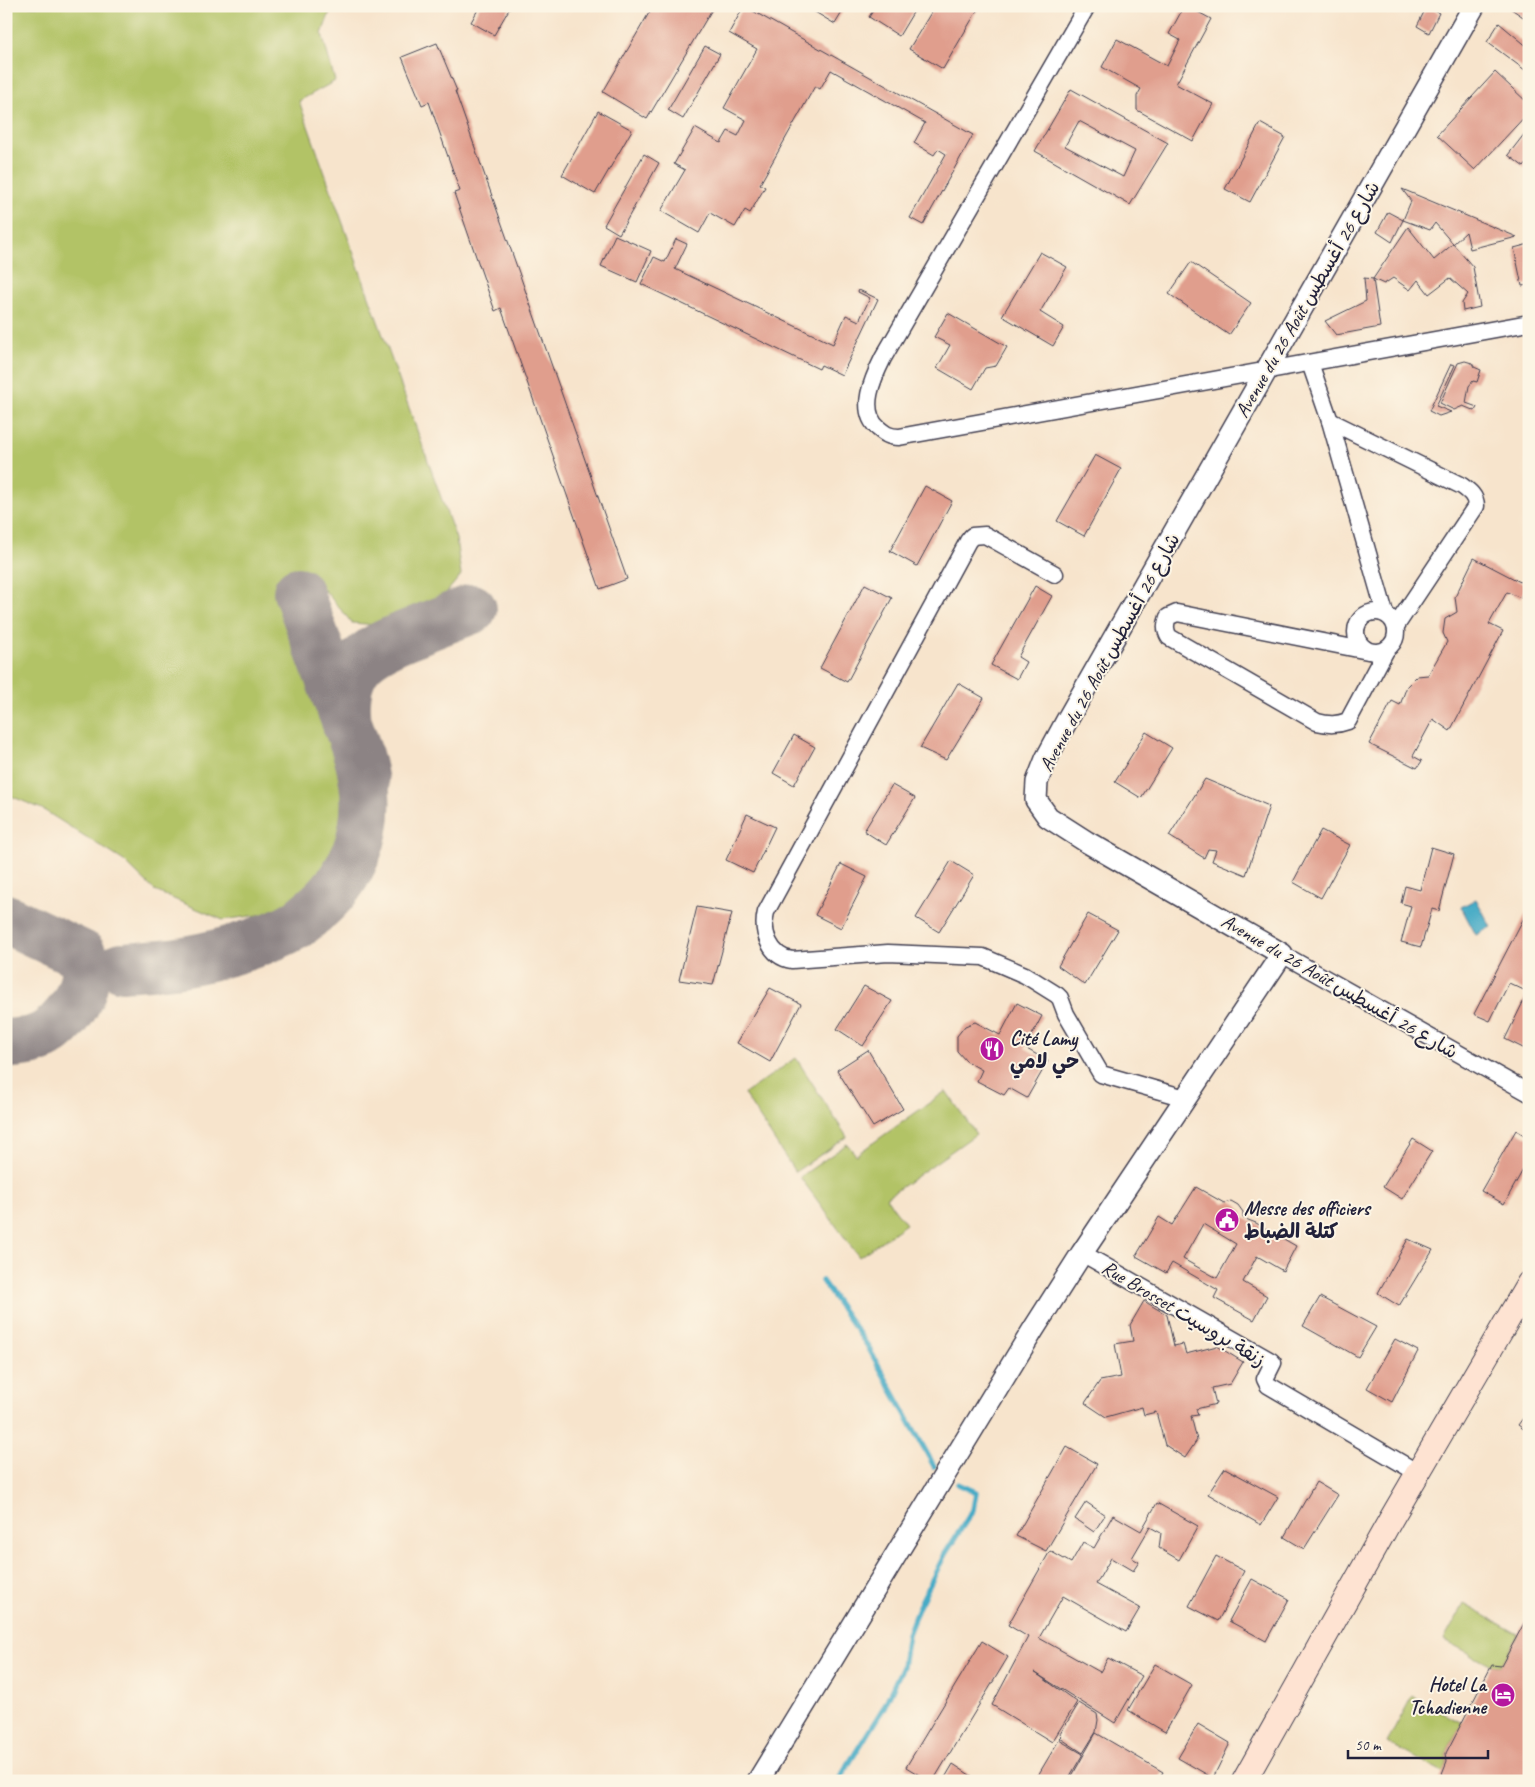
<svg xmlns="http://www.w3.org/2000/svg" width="1535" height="1787" font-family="Caveat,'Playpen Sans Arabic',sans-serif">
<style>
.green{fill:#b2c366;stroke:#6a7250}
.water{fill:#46abc6;stroke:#346680}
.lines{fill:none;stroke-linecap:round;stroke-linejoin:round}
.stream{stroke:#46abc6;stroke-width:5.5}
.taxiway{stroke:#8c8384;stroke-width:50}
.building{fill:#e09e8d;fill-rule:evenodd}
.minor-casing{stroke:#423f51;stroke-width:19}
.tertiary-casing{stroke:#423f51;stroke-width:24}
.secondary-casing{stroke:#423f51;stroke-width:26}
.minor{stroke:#fff;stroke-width:16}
.tertiary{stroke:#fff;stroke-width:21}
.secondary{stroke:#fee3d2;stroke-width:24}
.labels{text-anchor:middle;stroke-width:4;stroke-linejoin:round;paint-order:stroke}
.street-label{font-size:20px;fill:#22223b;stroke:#fcf5e5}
.poi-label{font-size:20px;font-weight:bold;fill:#22223b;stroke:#fcf5e5;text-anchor:start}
</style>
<rect width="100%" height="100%" fill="#fcf5e5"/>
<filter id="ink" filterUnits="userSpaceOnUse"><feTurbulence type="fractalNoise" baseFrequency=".02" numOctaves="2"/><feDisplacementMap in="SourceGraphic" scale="10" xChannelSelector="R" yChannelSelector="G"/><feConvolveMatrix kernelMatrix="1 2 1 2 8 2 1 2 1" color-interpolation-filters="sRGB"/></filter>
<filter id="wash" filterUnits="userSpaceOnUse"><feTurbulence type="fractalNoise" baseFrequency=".0096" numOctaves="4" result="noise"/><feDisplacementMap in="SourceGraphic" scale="20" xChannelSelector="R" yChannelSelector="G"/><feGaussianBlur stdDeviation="1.12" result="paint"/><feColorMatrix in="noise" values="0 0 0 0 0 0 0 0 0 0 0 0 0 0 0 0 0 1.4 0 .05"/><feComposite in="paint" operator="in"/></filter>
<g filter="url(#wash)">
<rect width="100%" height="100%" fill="#f7e4cc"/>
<g class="green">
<polygon points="6,6 332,6 322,34 335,81 299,101 456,539 461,575 436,605 391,626 352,623 321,586 281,597 336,745 346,811 334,867 286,911 223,920 155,891 124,861 42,809 6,794"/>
<polygon points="796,1058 847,1137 795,1172 744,1094"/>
<polygon points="946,1091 976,1134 886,1198 906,1224 859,1257 800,1177 847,1144 856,1155"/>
<polygon points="1464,1604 1518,1634 1501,1666 1492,1665 1444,1640"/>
<polygon points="1412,1696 1462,1723 1446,1753 1447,1761 1443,1772 1387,1743"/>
</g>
<polygon class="water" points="1476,899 1491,927 1476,935 1461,907"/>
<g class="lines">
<g class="stream">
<polyline points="822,1281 867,1345 934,1466"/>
<polyline points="838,1781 884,1707 903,1666 908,1634 919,1606 945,1554 973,1510 976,1492 958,1484"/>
</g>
<g class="taxiway">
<path d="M347,724C340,666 364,651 414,632C433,624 452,617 472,609"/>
<path d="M6,919L82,955C95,983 65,1030 37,1039C28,1043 16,1042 6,1044"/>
<path d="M122,967C144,965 168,965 190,960C220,955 271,940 297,924C302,921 307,916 312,912C352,880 371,834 364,782C360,754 349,728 339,703C325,666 312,629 298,592"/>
</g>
</g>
<g id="blocks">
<g class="building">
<polygon points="480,6 511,6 494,35 471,22"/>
<polygon points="653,6 714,6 647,119 603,92"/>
<polygon points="744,6 973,135 923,225 910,218 946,154 938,149 934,155 914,143 925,123 831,70 820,89 815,86 760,184 765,187 750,213 745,210 735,227 710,213 699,233 661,211 685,170 674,164 695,128 721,143 728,131 738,136 746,120 724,108 757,49 729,33"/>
<polygon points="811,6 846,6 835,24 810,9"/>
<polygon points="876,6 917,6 899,36 869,17"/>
<polygon points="935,6 974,6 978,9 943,69 909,49"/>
<polygon points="1171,6 1187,6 1211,19 1176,84 1213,104 1193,141 1137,110 1137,96 1141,89 1102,67 1117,39 1167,66 1180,40 1169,34 1181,12"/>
<polygon points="1427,6 1439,13 1429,33 1417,26"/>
<polygon points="1507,6 1529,6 1529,21"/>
<polygon points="1499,23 1529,48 1529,73 1487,42"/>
<polygon points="437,43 457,91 455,91 627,579 600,589 501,308 495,311 454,193 460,191 429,102 422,105 402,57"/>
<polygon points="705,46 720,54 683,119 668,110"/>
<polygon points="1495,72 1529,104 1529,112 1475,170 1437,135"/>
<path d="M1071,89L1168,143L1130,205L1035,151ZM1079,121L1135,151L1123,177L1065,146Z"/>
<polygon points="598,111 632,130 595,194 562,175"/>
<polygon points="1260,123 1285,137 1250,202 1225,189"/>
<polygon points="1529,128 1529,161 1524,167 1508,155"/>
<polygon points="644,154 659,163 619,234 604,225"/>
<polygon points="1402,189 1517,237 1470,249 1466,232 1453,244 1435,223 1430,230 1403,220 1411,201"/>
<polygon points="1388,212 1403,220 1392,242 1377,232"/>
<polygon points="1408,227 1434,260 1453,244 1473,267 1480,307 1463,311 1462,303 1468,294 1450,278 1429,294 1418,280 1410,290 1393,278 1384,284 1373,279 1380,327 1336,335 1325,321 1366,301 1364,278 1373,279"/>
<polygon points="615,235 651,251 637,282 601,266"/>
<polygon points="676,239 687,244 675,269 833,344 846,315 859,321 870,298 858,292 859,290 878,299 842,375 821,365 819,369 641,284 654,257 665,262"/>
<polygon points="1529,244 1529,285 1522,286 1514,248"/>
<polygon points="1040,252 1067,267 1040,312 1064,327 1053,346 1002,316"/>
<polygon points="1191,262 1251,303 1229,335 1169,294"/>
<polygon points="948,313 1007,347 996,366 985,368 973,389 937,368 950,345 934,337"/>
<polygon points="1465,361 1472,363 1474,367 1481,370 1477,382 1473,381 1469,386 1466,403 1477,407 1475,411 1463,406 1454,410 1440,403 1458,363"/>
<polygon points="1451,364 1455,365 1436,406 1451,412 1439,416 1429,411"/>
<polygon points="1095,455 1121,469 1084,536 1057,521"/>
<polygon points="925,486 952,501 917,566 890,551"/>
<polygon points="1474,558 1526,585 1521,598 1507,592 1489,624 1503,631 1450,731 1433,719 1413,756 1422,761 1417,768 1369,744 1392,701 1400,705 1407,686 1417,676 1428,675 1447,642 1443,633 1445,619 1457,612 1455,597"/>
<polygon points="865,584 892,598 847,682 820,668"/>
<polygon points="1035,586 1052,596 1018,657 1026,662 1017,679 991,665"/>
<polygon points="958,683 984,698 946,760 920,748"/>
<polygon points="1146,732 1172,748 1141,798 1115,782"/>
<polygon points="794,735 815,747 794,785 773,773"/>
<polygon points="1205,779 1269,806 1246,875 1212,861 1216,850 1208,849 1204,858 1169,836"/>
<polygon points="892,785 915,798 886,845 864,831"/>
<polygon points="747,814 775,827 753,873 726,860"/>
<polygon points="1321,830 1350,845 1321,898 1293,882"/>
<polygon points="1431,847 1454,854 1439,911 1432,909 1421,947 1401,942 1411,906 1401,903 1405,886 1420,890"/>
<polygon points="951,861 974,875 939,932 916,918"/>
<polygon points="841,864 867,877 841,928 815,915"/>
<polygon points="697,907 732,913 713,985 679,980"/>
<polygon points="1529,908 1529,1051 1505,1039 1528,992 1509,983 1490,1021 1474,1014"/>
<polygon points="1088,914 1118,930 1085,985 1058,966"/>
<polygon points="864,986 892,1001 863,1046 837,1029"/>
<polygon points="770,988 801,1004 770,1062 737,1043"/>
<polygon points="1017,1003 1042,1016 1025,1048 1048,1061 1027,1098 1009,1088 1004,1095 977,1081 982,1070 966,1061 957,1051 957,1036 965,1026 975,1022 1000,1035"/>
<polygon points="868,1050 903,1109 873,1127 837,1070"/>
<polygon points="1516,1130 1529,1138 1529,1159 1504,1204 1481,1191"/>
<polygon points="1413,1139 1432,1151 1402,1199 1383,1187"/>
<path d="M1196,1187L1224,1203L1231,1201L1238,1205L1243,1212V1218L1256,1223L1296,1246L1283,1271L1257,1256L1243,1282L1267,1296L1254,1320L1214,1298L1218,1290L1172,1263L1166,1273L1136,1256L1159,1217L1172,1225ZM1203,1224L1236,1244L1217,1278L1183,1259Z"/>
<polygon points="1408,1239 1433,1250 1399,1306 1378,1293"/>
<polygon points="1320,1297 1376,1327 1358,1357 1303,1326"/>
<polygon points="1144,1301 1167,1315 1174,1346 1183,1344 1186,1354 1217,1346 1243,1362 1230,1384 1212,1388 1216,1404 1196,1409 1198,1415 1191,1416 1197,1440 1185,1458 1165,1445 1156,1412 1144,1415 1142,1407 1106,1417 1085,1403 1100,1381 1121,1377 1115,1344 1133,1341 1130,1325"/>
<polygon points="1395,1339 1418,1351 1392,1402 1367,1388"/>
<polygon points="1529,1410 1529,1433 1518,1425"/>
<polygon points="1067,1447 1097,1464 1046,1551 1016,1536"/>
<polygon points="1225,1468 1278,1497 1261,1525 1208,1494"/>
<polygon points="1316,1482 1338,1495 1304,1549 1284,1537"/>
<polygon points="1086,1502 1105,1515 1094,1532 1075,1519"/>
<polygon points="1157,1503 1198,1526 1179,1560 1159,1548 1161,1533 1150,1527 1132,1558 1139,1562 1133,1571 1111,1558 1096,1584 1140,1608 1126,1632 1063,1596 1039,1638 1100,1672 1108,1658 1142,1676 1115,1723 1034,1672 1077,1702 1052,1742 992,1705 1028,1637 1008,1625 1050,1551 1071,1563 1083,1542 1094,1548 1113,1515 1141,1531"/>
<polygon points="1216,1556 1244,1571 1218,1621 1189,1606"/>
<polygon points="1252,1579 1289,1599 1266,1641 1229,1621"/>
<polygon points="1529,1614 1529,1781 1439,1781 1447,1761 1446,1753 1492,1665 1501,1666"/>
<polygon points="982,1641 1008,1657 933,1781 929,1781 906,1767"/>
<polygon points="1155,1664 1192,1685 1165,1732 1128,1710"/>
<polygon points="1079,1703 1097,1714 1098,1720 1096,1732 1083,1753 1060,1738 1062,1736 1060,1734"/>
<polygon points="1198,1724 1230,1743 1213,1778 1178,1758"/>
<polygon points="1096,1733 1163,1772 1158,1781 1069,1781"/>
<polygon points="1059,1740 1083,1754 1067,1781 1044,1781 1037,1777"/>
<polygon points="953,1764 979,1781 943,1781"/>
</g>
</g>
</g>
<g filter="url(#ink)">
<use href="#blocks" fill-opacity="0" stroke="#423f51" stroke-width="1"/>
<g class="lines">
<defs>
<g id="minor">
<path d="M1087,6L883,358C873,378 858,410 878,428C885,434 889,437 899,437L1529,323"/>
<polyline points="1310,363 1330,421 1385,613"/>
<path d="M1330,421L1462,486C1469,491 1476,496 1476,506L1396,626"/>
<path d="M1055,574L985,535L972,536L968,541L766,912C761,932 770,957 792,960L888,953L983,957L1025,975L1057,995L1060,998L1066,1014L1101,1074L1185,1098"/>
<circle cx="1376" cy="632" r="20"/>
<path d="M1368,651L1177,613L1168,617C1165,625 1165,630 1169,637L1317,722C1329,725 1337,725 1348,721L1386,650"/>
<polyline points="1282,954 1529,1093"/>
<polyline points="1082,1253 1271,1361 1273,1363 1265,1379 1268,1385 1418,1473"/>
</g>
<polyline id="tertiary" points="758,1781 1033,1330 1082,1253 1282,954 1087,842 1048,817 1036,800 1037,782 1046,759 1066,722 1474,6"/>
<polyline id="secondary" points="1244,1781 1391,1519 1529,1283"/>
</defs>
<use href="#minor" class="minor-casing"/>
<use href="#tertiary" class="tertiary-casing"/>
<use href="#secondary" class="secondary-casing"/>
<use href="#minor" class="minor"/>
<use href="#tertiary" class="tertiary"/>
<use href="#secondary" class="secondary"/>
</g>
</g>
<defs>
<symbol id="restaurant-disc" viewBox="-11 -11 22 22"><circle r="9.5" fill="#b5179e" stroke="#fcf5e5"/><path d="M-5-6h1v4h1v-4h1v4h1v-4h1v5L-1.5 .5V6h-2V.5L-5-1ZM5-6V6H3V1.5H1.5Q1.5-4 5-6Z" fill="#fff"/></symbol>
<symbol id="civic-disc" viewBox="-11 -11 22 22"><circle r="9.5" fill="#b5179e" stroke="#fcf5e5"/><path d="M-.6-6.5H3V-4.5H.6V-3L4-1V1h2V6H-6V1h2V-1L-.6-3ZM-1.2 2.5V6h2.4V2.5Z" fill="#fff"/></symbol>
<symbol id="hotel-disc" viewBox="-11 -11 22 22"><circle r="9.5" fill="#b5179e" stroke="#fcf5e5"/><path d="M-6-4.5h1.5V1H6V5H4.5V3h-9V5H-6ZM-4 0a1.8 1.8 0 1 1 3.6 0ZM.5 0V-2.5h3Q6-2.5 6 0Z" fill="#fff"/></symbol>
</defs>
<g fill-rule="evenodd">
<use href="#restaurant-disc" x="978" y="1035" width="28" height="28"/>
<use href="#civic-disc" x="1213" y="1206" width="28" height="28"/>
<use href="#hotel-disc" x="1489" y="1681" width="28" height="28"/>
</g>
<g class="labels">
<g class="street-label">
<text transform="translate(1307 299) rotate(-60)" y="7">Avenue du 26 Août شارع 26 أغسطس</text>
<text transform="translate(1109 652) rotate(-61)" y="7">Avenue du 26 Août شارع 26 أغسطس</text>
<text transform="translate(1340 986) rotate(30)" y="7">Avenue du 26 Août شارع 26 أغسطس</text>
<text transform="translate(1184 1313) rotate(31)" y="7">Rue Brosset زنقة بروسيت</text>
</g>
<g class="poi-label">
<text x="1010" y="1045">Cité Lamy<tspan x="1010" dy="23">حي لامي</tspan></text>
<text x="1244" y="1215">Messe des officiers<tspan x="1244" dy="23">كتلة الضباط</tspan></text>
<text x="1486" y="1691" text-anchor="end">Hotel La<tspan x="1486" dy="23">Tchadienne</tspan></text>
</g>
</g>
<rect width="1535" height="1787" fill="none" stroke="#fcf5e5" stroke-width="25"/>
<path d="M1348 1750v8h140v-8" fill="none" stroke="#22223b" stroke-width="2.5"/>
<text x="1355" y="1750" font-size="15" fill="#22223b" stroke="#fcf5e5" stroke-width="4" paint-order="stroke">50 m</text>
</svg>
